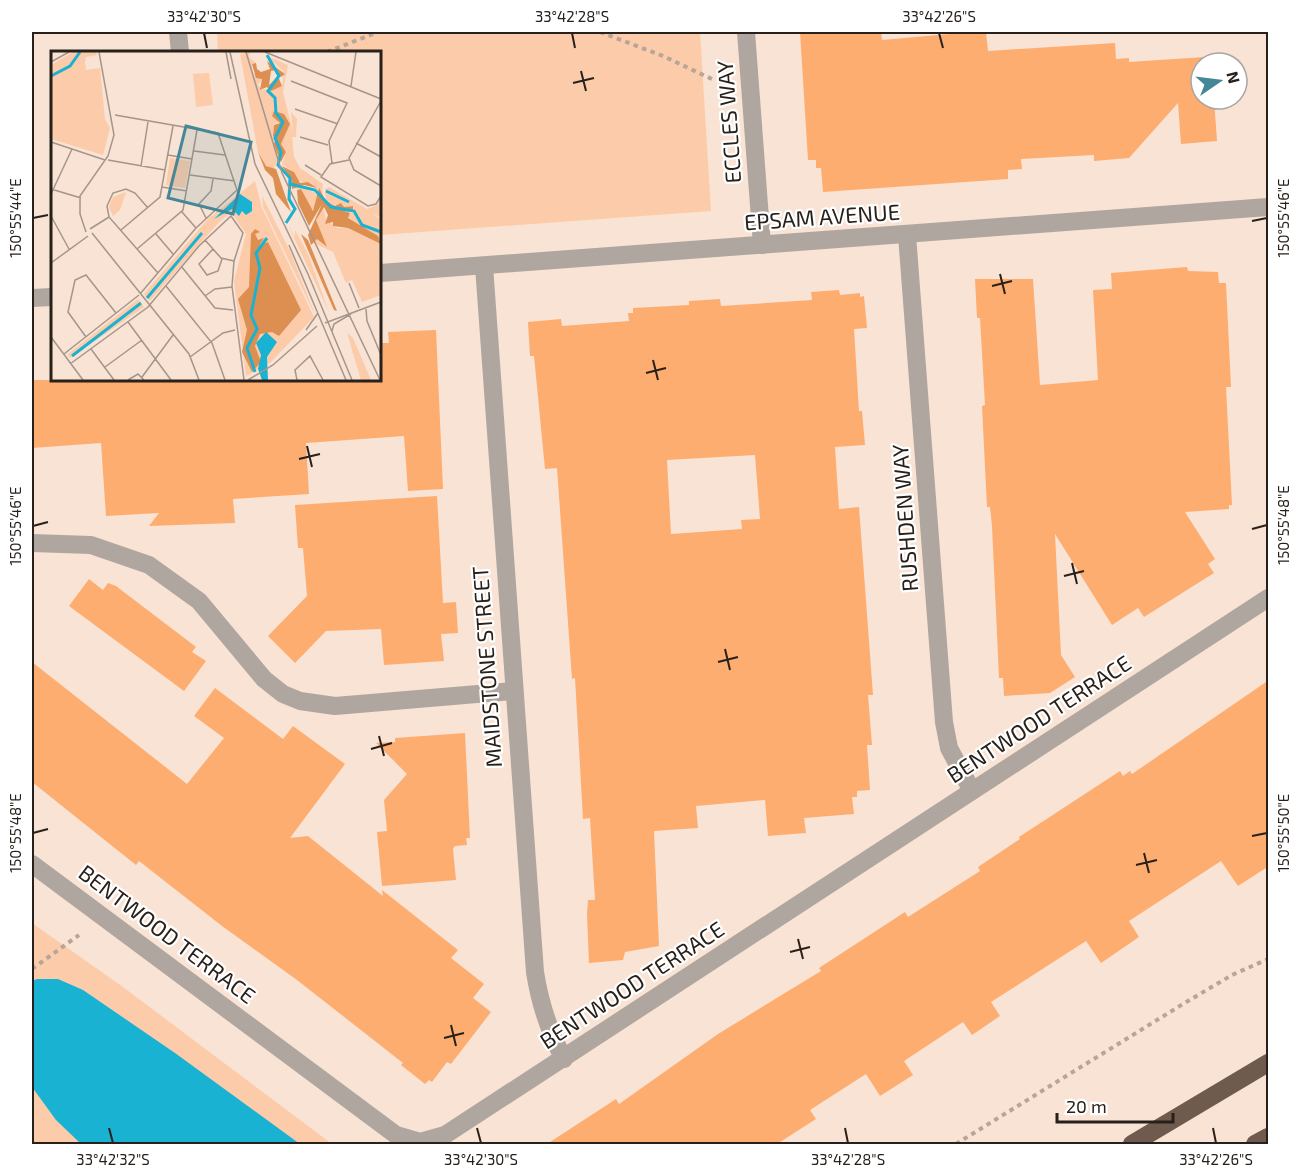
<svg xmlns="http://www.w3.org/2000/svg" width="1300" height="1176" font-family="'Exo 2',sans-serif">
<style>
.green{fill:#fccba9}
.water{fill:#19b2d2}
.building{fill:#fead70;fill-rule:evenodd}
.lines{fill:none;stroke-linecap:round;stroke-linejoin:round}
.path{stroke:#b6a599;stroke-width:4;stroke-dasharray:4.5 4.5;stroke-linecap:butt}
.street{stroke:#afa69f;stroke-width:18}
.highway{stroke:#6e5b4e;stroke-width:18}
.ticks{fill:none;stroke:#28211b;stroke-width:2}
.labels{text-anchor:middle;stroke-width:4.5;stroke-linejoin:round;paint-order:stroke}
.street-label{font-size:22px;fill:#28211b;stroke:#fff}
.inset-river{fill:none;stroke:#19b2d2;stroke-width:3}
.inset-road{fill:none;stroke:#a5958a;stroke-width:1.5}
.view{fill:#458798;fill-opacity:0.15;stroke:#458798;stroke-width:3}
.inset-edge{fill:none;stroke:#28211b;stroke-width:3}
.neatline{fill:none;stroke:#28211b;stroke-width:2}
.ticks-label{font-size:15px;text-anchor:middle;fill:#28211b}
</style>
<rect width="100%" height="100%" fill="#f9e3d4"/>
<g class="green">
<polygon points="217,32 700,32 711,211 380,235 380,52 218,52"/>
<polygon points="32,923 123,987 332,1144 32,1144"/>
</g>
<polygon class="water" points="37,979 58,979 83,990 175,1053 300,1144 81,1144 56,1120 32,1087 32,981"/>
<g class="building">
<polygon points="800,32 881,32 882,40 949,34 949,32 986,32 988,51 1115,43 1116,59 1129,58 1129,62 1220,56 1214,63 1201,63 1201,99 1214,99 1217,141 1181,144 1178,103 1129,158 1094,161 1094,155 1021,159 1022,169 1008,170 1008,179 823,192 821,168 816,168 816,160 808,160"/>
<polygon points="1187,267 1188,271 1218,272 1219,283 1226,283 1231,387 1226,387 1232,505 1229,505 1229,509 1185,512 1215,559 1208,564 1214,573 1144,617 1138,608 1112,625 1055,534 1061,655 1075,677 1050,693 1004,696 1003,678 999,678 992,526 990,507 987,507 982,406 985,405 980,318 977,318 975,279 1033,279 1040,385 1098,380 1093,290 1112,289 1111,273"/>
<path d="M839,290L840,295L860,293V297L864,296L867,328L854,329L859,411H862L865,445L835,447L839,509L859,507L873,695H868L872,745H867L870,790L857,791V797H852L854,814L804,818L806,833L768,836L765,800L696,806L698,828L654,831L659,946L625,952L623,960L589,963L587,914L588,900H595L590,818L583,819L575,678L572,679L557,468L545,469L534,356H530L528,322L561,319L562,326L629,321L628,313H633V308L689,305V301L720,299L721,306L812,300L811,292ZM755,455L760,519L741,520L742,529L671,534L667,460Z"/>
<polygon points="436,330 443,489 408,491 404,436 306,443 309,494 233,499 235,523 149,526 159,513 106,516 101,443 32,448 32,380 380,380 380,343 389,343 388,332"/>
<polygon points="437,496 443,603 456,602 458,633 441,634 444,661 384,665 381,629 326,631 295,663 268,636 307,596 303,548 298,548 295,505"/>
<polygon points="89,579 103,590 108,583 116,586 196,647 192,652 206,661 184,691 69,606"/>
<polygon points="32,662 187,784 224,738 194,716 215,688 283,739 293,726 345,764 290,838 308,836 383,896 382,890 458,950 451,958 484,984 473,998 491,1012 451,1064 447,1062 432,1082 429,1080 425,1084 401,1065 403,1063 297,980 222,926 139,861 136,865 32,782"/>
<polygon points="1269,680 1269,866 1238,886 1221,861 1129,921 1139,937 1101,963 1086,941 991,1002 1000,1016 972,1035 963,1022 904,1061 913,1075 880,1096 866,1074 810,1110 816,1119 777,1144 547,1144 616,1099 619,1104 718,1034 821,971 819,968 905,912 908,917 980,871 978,867 1020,839 1019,837 1120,771 1123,776 1130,771 1132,774"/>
<polygon points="465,733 470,838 466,838 467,845 455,846 453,849 456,880 382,886 377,832 387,831 384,800 407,774 376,743 395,742 395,738"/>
</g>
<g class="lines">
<g class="path">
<polyline points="600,32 663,56 714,80"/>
<polyline points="327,52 378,32"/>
<polyline points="32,969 79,935"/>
<polyline points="956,1144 1183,1004 1232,975 1268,959"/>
</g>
<g class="street">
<polyline points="178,32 180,52"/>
<polyline points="746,32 762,245"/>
<polyline points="907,235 944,722 949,748 972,791"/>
<path d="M484,266L535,972C540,1004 548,1030 564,1059"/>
<polyline points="380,273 1268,207"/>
<polyline points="32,298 52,297"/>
<polyline points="32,543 91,545 149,565 199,601 264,679 283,694 300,701 335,706 513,691"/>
<polyline points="32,864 396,1135 420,1142 445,1135 1268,598"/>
</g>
<g class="highway">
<polyline points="1132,1144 1268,1063"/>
<polyline points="1255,1144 1268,1137"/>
</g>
</g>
<path class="ticks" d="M204,33L207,48M572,33L575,48M939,33L943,48M581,71L586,91M573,83L594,78M33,218L48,215M1252,221L1267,218M1000,274L1005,294M992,286L1012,281M653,360L658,380M646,373L666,368M307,446L312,467M299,459L320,454M33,526L48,522M1252,529L1267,525M1072,563L1077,584M1064,576L1084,571M725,649L730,670M718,662L738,657M379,736L384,756M371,749L392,743M33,833L48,829M1252,836L1267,833M1144,853L1149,873M1136,865L1157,860M798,939L803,959M790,952L810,947M451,1025L456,1046M444,1038L464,1033M109,1128L113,1143M477,1128L481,1143M845,1128L848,1143M1213,1128L1216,1143"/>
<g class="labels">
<g class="street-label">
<text transform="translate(729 122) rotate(-94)" y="8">ECCLES WAY</text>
<text transform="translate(822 217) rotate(-4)" y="8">EPSAM AVENUE</text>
<text transform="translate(905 518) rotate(-94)" y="8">RUSHDEN WAY</text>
<text transform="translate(487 667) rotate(-94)" y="8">MAIDSTONE STREET</text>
<text transform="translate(1039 719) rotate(-33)" y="8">BENTWOOD TERRACE</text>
<text transform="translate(167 934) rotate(37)" y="8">BENTWOOD TERRACE</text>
<text transform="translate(632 985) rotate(-33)" y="8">BENTWOOD TERRACE</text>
</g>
</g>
<g transform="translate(51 51)">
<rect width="330" height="330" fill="#f9e3d4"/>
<path d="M22,1H45L46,4L35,6L34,11L35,19L49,17L54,68L59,77L52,104L0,88V14ZM199,1L198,6L205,12L201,13L202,22L211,28L207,34L211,39L231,35L233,21L216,5L237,14L232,41L242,81L240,61L246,68L245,86H241L243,106L249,117L272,133L271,143L259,132L246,130L243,121L231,113L235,101L230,93L239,73L234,65L221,63L229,71L223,73L222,85L227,91L222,92L228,108L222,118L214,114L207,101L189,3ZM158,22L162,54L145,56L142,23ZM119,107L139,110L134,137L115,134ZM204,130L211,157L263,266L220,311L195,325L183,230L195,183L183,165L178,163L168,171L99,250L93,243L156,169ZM246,135L265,142L268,147L265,158H260L250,138H244ZM278,136L316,158L326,154L330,148V167L320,161L330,169V180L323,178L330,181V189L297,167L299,162H304L302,155L293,156L290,152L287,156L275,150L274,138ZM75,141L69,159L62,165L58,156L62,146ZM211,145L239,200L265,266L212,156ZM272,155L275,168L286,177H297L330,193V244L311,251L301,229L295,232L282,201L261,191L266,188L275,196L265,169ZM237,174L244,186V179L257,203L278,261ZM87,248L93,256L19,307L17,303ZM296,282L302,287L320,329H310Z" fill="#fccba9"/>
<path d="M216,10L234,23L230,26L226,19L220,20L218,34L227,25L231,35L220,40L216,36L209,39L211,28L205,27L201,13L205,12L206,18L210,21L219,18ZM223,60L233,63L239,73L230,93L235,101L230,111L222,92L227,90L222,85L223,74L229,72L221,65ZM207,101L215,115L225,118L240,161L225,143L222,127L214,119ZM231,115L243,121L249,132L257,131L266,137L253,134L241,138L240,128ZM268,137L275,150L284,155L290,152L293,156L302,155V161L293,160L299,162L297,167L327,185L330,193L297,177L282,175V171L274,173L277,164L273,156L265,169L276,196L266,188L260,194L257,184L271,153L258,175L247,152L246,139L250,138L262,160ZM204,178L209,181L204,183L207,189L213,187L208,195L217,191L250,259L228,285L221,281L209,283L204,295L210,311L201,321L191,301L196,279L187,248L198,236L200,183ZM250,183L257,189L286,260L283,259Z" fill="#dd8e51"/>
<path d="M189,143L201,151V160L195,164L191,160L188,165L181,158L163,168ZM215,281L226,291L216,306L217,329H211L207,318L210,304L205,292Z" fill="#19b2d2"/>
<path class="inset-river" d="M216,4L228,25L217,40L224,47L225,62L232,71L224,87L230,101L227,114L239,127L238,148L244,158L235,172M0,25L19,15L29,1M239,133L264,139L280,156L303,160L311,174L330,181M275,140L298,151M96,247L151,182M21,305L90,252M204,321L196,297L206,278L200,264L209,217L205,202L216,187"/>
<path class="inset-road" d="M175,1L180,28M179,1L204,113L257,223L301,329M195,1L231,122L329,329M214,1L330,48M0,11L18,1M240,30L296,52L278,90L281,112M300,35L305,1M330,50L298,107L303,119L330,135M244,58L287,73M64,64L167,82L186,139L145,177L89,243M249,86L277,94M0,91L54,109M305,92L330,106M143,100L174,104M117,104L141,108M57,109L114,119M298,109L279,113L270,126L317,155L325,153L330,145M254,114L270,124M90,115L97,71M139,124L184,130M111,136L136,140M0,138L30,147M0,143L21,98M97,157L84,142L75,138L62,142L56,155L58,166L107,222M131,161L145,177M0,165L18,198M155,167L148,153L160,140L162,128M39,178L58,166M70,179L109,146L122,75M35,181L29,163V145L57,105L63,84L48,1M41,182L138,303L148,329M105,183L122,203M154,189L170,207L183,210M238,194L295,329M86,198L132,159L146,79M162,198L148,213L156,224L167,220L171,208M0,212L37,185M130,215L164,257L182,259M298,232L308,257M115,235L161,292L174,329M154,245L164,238L181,236M315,258L316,270L330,304M77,271L120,329M274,272L330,251M255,279L267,262M281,280L283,273L300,263M0,286L32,329M35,286L17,261L24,229L35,224L65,262M40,298L63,329M13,303L88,244M139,306L172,282L184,279M19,313L97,256L148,195L180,165L192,182L183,210L181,235L193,329M54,316L91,289M91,326L122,284M77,329L87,323L93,329M197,329L222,314L266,275M246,329L244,319L259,305L272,329"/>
<path class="view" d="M135,75L200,91L182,163L117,147Z"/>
<rect width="330" height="330" class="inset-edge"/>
</g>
<rect width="1300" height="1176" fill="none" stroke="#ffffff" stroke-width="66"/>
<g transform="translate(1219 81) rotate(76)"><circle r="28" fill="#ffffff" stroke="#a9a6a4" stroke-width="1.5"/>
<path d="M0-4.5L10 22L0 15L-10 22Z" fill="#458798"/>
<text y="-9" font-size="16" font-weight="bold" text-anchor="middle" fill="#28211b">N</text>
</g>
<path d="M1057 1113v9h116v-9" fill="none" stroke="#28211b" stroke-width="3"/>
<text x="1066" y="1113" font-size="18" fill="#28211b" stroke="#ffffff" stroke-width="4.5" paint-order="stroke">20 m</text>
<rect x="33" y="33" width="1234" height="1110" class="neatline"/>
<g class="ticks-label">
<text x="204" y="22">33°42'30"S</text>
<text x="572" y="22">33°42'28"S</text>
<text x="939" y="22">33°42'26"S</text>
<text transform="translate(1284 218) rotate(-90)" y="5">150°55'46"E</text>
<text transform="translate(16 218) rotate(-90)" y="5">150°55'44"E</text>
<text transform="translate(1284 525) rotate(-90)" y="5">150°55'48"E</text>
<text transform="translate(16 526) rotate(-90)" y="5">150°55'46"E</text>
<text transform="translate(1284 833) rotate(-90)" y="5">150°55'50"E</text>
<text transform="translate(16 833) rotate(-90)" y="5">150°55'48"E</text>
<text x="113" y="1165">33°42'32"S</text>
<text x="481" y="1165">33°42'30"S</text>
<text x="848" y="1165">33°42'28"S</text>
<text x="1216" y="1165">33°42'26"S</text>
</g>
</svg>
